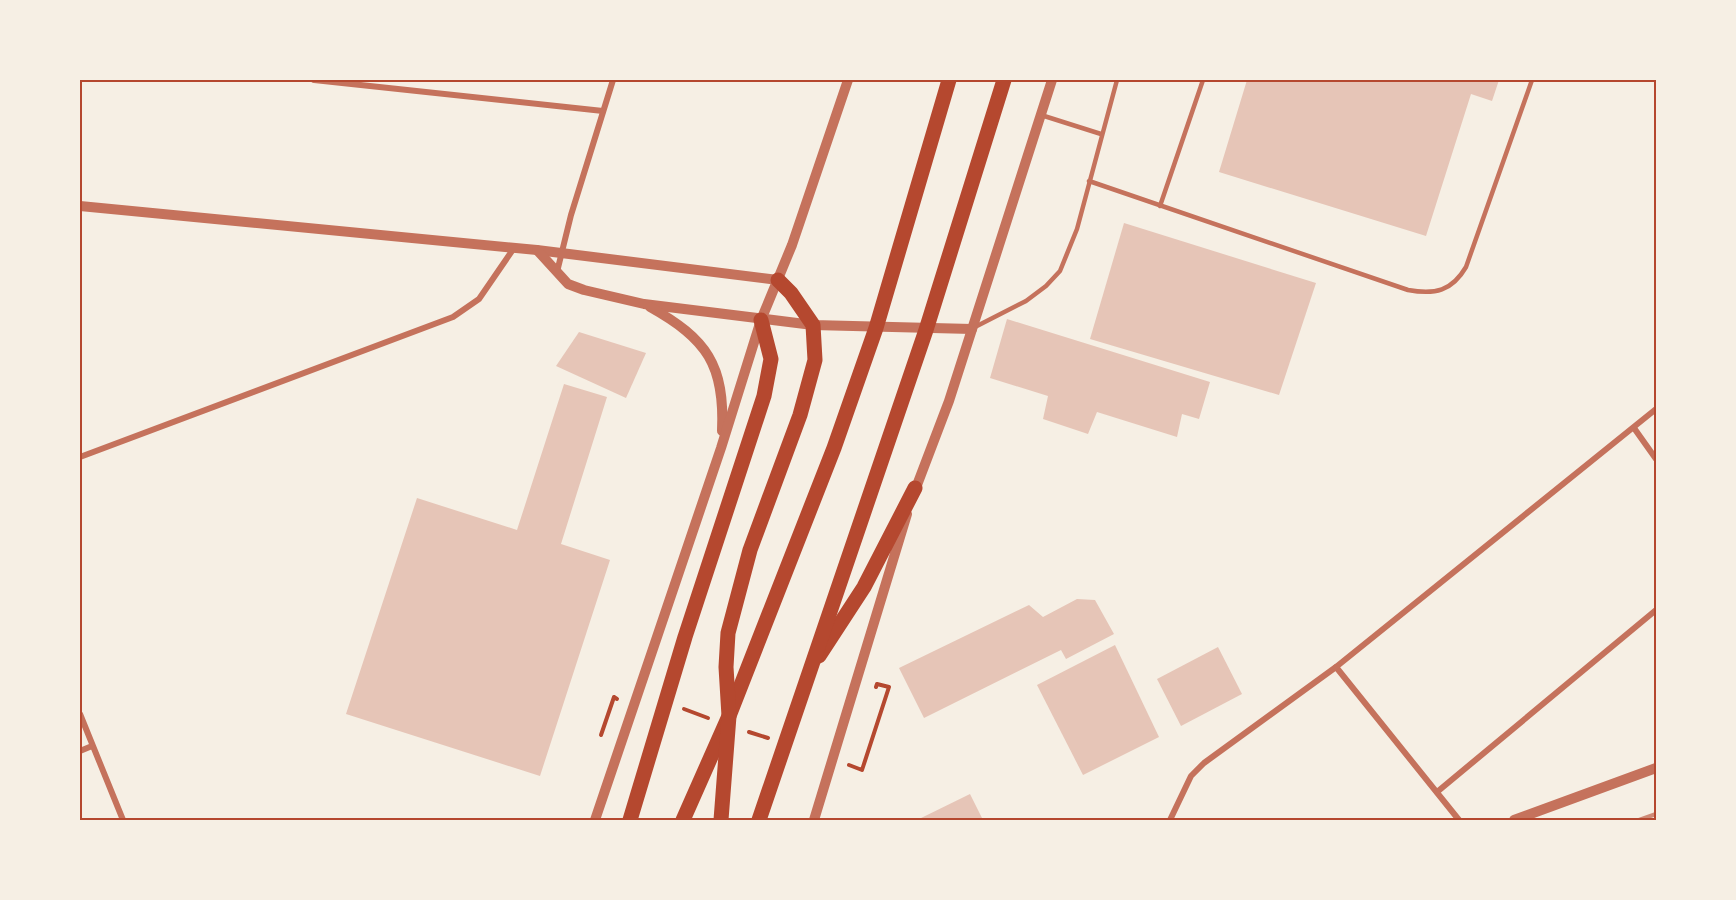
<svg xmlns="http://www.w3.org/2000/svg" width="1736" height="900" font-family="'Noto Sans',sans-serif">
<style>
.building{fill:#e6c5b7}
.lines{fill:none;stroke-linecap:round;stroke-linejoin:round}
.path{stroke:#b5482f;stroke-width:4}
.service{stroke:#c5725c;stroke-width:4.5}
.minor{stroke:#c5725c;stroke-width:6}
.tertiary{stroke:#c5725c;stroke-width:10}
.primary{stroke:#b5482f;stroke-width:15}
.rail{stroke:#cf8b77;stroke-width:4.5}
.neatline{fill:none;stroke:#b5482f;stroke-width:2}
</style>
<rect width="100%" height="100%" fill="#f6efe4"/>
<g class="building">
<polygon points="1247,80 1499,80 1492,101 1471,94 1426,236 1219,172"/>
<polygon points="1124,223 1316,283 1279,395 1090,339"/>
<polygon points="1007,319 1210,382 1199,419 1182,414 1177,437 1097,412 1088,434 1043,419 1048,396 990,378"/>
<polygon points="579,332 646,353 626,398 556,366"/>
<polygon points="564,384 607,397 561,544 610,560 540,776 346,714 417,498 517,530"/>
<polygon points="1077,599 1095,600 1114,634 1066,659 1061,650 924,718 899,668 1029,605 1043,617"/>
<polygon points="1115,645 1159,737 1083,775 1037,685"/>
<polygon points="1218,647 1242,694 1181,726 1157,679"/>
<polygon points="970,794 983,820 917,820"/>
</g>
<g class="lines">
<g class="path">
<polyline points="684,709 708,718"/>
<polyline points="749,732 768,738"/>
<polyline points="601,735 614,697 617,699"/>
<polyline points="849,765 862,770 889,687 877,684 876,687"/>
</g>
<g class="service">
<polyline points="1041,115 1101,134"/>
<path d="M1089,181L1408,290C1435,295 1452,291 1466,267L1532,80"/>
<polyline points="1160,206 1203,80"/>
<polyline points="975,327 1026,301 1046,286 1060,271 1077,229 1117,80"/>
</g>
<g class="minor">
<polyline points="314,80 603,111"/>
<polyline points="557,272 571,215 613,80"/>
<polyline points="1634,428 1656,459"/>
<polyline points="80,457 453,317 479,299 514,248"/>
<polyline points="1336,667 1459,820"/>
<polyline points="80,714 123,820"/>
<polyline points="80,751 92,746"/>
<polyline points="1437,792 1656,610"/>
<polyline points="1170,820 1191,776 1204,763 1336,667 1656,409"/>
</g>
<g class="tertiary">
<polyline points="80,206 537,250 778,280"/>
<polyline points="537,250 568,284 584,290 644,304 813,325 972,329"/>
<path d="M650,307C707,339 725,365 722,431"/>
<polyline points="914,493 949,401 1052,80"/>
<polyline points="595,820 721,448 761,320 792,245 848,80"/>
<polyline points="814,820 907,514"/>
<polyline points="1514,820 1656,768"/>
</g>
<g class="primary">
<polyline points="819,656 864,587 915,488"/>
<polyline points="630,820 685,637 764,396 771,359 761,320"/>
<polyline points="683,820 729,716 834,448 876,328 949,80"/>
<polyline points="721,820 729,716 726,667 728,633 750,550 800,415 815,360 813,325 791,293 778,280"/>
<polyline points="759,820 926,330 1004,80"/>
</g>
<polyline class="rail" points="1639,820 1656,814"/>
</g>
<rect width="1736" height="900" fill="none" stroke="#f6efe4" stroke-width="162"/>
<rect x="81" y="81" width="1574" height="738" class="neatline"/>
</svg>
